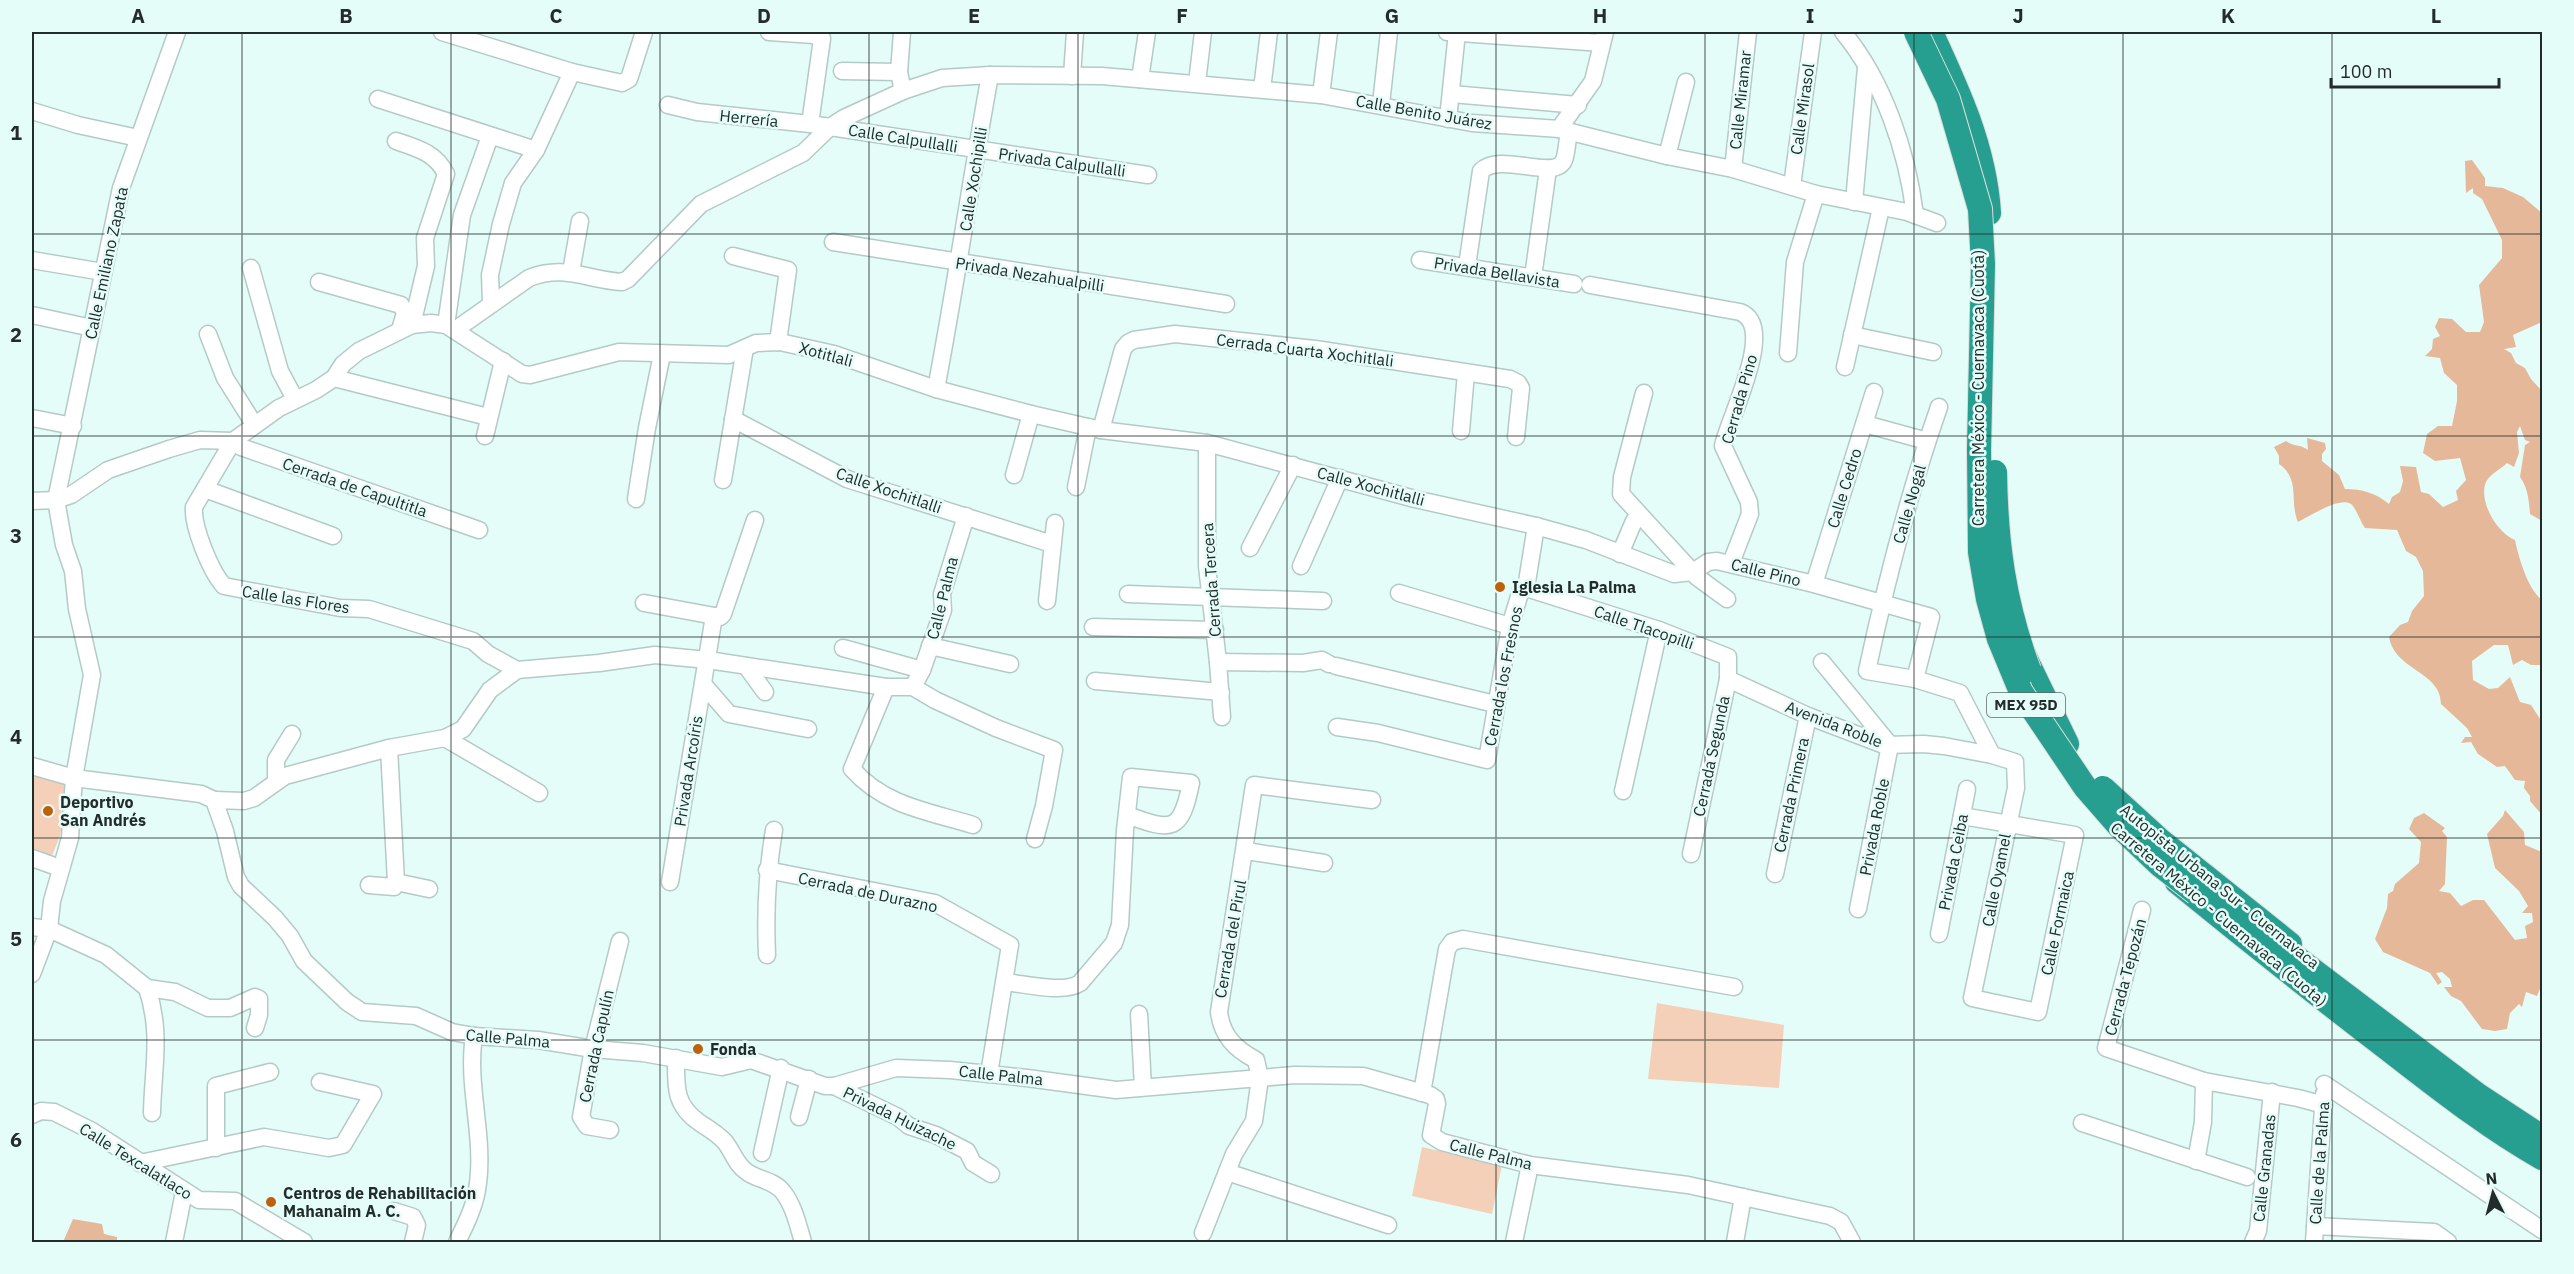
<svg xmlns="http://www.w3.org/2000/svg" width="2574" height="1274" font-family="'IBM Plex Sans',sans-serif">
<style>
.green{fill:#f5d0b8}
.forest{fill:#e6b89a}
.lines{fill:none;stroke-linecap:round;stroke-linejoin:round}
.minor-casing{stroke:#b3cac6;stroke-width:19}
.highway-casing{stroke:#dcdddd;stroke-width:26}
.minor{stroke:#fff;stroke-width:16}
.highway{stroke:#279f90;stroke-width:24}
.highway-bridge-casing{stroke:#dcdddd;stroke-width:26;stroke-linecap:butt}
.highway-bridge{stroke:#279f90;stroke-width:24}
.grid{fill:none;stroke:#232c2a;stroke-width:1.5;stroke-opacity:0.55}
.poi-dot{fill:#bd610d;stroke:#e5fdf8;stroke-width:2}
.labels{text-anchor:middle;stroke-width:5;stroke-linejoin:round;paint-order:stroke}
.shield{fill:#e5fdf8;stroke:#5d6b68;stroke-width:1.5}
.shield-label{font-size:15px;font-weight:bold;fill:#232c2a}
.street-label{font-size:16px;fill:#232c2a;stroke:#e5fdf8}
.poi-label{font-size:16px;font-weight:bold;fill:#232c2a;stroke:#e5fdf8;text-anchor:start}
.neatline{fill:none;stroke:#232c2a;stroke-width:2}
.grid-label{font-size:20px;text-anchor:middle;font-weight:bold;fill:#232c2a}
</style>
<rect width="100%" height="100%" fill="#e5fdf8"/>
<g class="green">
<polygon points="32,774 71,787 60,836 51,858 32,851"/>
<polygon points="1657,1003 1784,1025 1779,1088 1648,1079"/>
<polygon points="1422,1147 1502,1165 1492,1214 1412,1196"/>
</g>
<g class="forest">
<path d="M2472,160L2485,178V186L2503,188L2523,197L2542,213V322L2513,335L2516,347L2504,349L2511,353L2516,363L2525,368L2531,379L2542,391V521L2530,514C2529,501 2528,488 2520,477L2525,445L2530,442L2525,440L2520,426L2517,432L2519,453L2514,467L2507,463C2501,469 2490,474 2486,482C2478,501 2497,533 2515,540C2519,559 2528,589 2542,600V665H2531L2522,660L2513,665L2508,645H2494L2472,661L2473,680L2489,689L2498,688L2510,677L2520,702L2531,705L2542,722V815L2530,801V796L2524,788L2525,781L2515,780L2505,766L2497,767L2478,754L2471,742L2461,743L2465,737H2472L2467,728L2441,704C2441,671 2395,671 2389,637L2400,625L2408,622L2412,611L2424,596L2423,571L2416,557L2406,551L2397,530L2365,528C2360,521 2356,508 2351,504C2340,496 2308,517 2298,522C2289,502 2301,479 2279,464V456L2274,447L2286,441C2293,447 2301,444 2308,450L2307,438L2325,443L2326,449L2322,454V461L2339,475L2345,489C2362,489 2376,493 2389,504L2392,497L2400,492L2403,481L2400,466L2416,467L2421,492L2429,494L2443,507L2458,500L2456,491L2466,480L2460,458L2435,461L2423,453L2427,434L2438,426H2452L2457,401V385L2444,373L2440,358L2425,356L2432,349L2433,339L2440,336L2435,327L2439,318L2452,319L2466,332H2480L2484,322L2479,285L2502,258V240L2482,199L2473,193V188L2466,193L2465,161Z"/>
<polygon points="2505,810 2524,832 2525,845 2542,852 2542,984 2537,996 2526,992 2522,1007 2519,1004 2510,1013 2507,1029 2495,1031 2482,1029 2461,1001 2451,996 2444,987 2452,987 2450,979 2442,972 2436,973 2442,982 2438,985 2430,973 2383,952 2375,939 2387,908 2388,894 2393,891 2395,884 2419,863 2421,842 2409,829 2414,818 2424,813 2445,828 2442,831 2447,837 2445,884 2439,891 2450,893 2461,906 2473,900 2484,900 2515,940 2527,938 2525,926 2533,922 2532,913 2522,913 2528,906 2519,891 2495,868 2487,834 2503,816"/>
<polygon points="73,1219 102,1224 104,1234 117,1237 117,1242 63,1242"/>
</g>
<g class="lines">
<defs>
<g id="minor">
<polyline points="442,32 572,72 622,83 629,79 644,32"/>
<polyline points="769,32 814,35 822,39 810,124"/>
<polyline points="1447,32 1602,43"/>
<path d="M1843,32C1884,82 1907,151 1915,215"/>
<polyline points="842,71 899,72"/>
<polyline points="1072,76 1075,32"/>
<polyline points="1140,79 1147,32"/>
<polyline points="1197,83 1203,32"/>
<polyline points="1262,89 1269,32"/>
<polyline points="903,91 942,78 990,75 1102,76 1321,95 1472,123 1559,129 1667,156 1733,169 1816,194 1907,212 1937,223"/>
<polyline points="1452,94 1578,105"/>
<polyline points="1321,95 1329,32"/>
<polyline points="378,99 536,150"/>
<polyline points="1381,104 1389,32"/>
<polyline points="668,105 697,112 810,124 1148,175"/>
<polyline points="32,111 78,125 138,138"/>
<polyline points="1448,119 1457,32"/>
<polyline points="1559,129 1593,81 1605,32"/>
<path d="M396,141C417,148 436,153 446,174L425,238L426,266L412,325"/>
<polyline points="1667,156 1686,82"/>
<polyline points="1733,169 1748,32"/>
<polyline points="1792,186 1813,32"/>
<polyline points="1854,202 1866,67"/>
<polyline points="833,242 1226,304"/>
<polyline points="733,256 788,270 778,342"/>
<polyline points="32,260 103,272"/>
<polyline points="1420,260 1574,284"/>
<path d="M1467,266L1481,171C1500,151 1555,182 1564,160C1567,152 1567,141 1569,132"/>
<polyline points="251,268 280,371 295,399"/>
<polyline points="571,272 580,221"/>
<polyline points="1533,277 1548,169"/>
<polyline points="319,282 401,305 405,313 400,330"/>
<path d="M1590,285L1740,312C1778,326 1728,419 1723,446L1749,502L1750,514L1731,563"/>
<polyline points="491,303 490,275 501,224 513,183 536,150 572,72"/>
<polyline points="32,315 92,328"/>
<polyline points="446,325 462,215 490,136"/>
<path d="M455,330L529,278C565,264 587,280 622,282L628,279L701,204L803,153L830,127L844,118L903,91L899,72L902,32"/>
<polyline points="208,334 225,378 254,424"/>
<polyline points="1852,335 1933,352"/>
<polyline points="1788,353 1795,262 1816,194"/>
<polyline points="1845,367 1881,208"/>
<polyline points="334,378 488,417"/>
<path d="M936,389C956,284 971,179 990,75"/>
<polyline points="1644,393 1622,477 1621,494 1697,577 1727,599"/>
<path d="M1939,407C1909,493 1886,582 1867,671L1915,679L1960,693L1992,755"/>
<polyline points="32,418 73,426"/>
<polyline points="733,419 847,479 1052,544"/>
<polyline points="1865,424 1927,441"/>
<polyline points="1101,430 1123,349 1128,343 1134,340 1175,334 1315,349 1510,379 1518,383 1521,388 1516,437"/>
<polyline points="1461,431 1466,373"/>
<polyline points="485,436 503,361"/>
<polyline points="1207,443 1207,566 1218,662 1222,717"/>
<polyline points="1014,475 1031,414"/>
<polyline points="723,480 745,348"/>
<polyline points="1076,487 1088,427"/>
<polyline points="205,489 333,536"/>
<polyline points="636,499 647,428 662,354"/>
<polyline points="32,501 56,500 71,495 108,470 169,449 200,440 233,441 279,408 316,390 334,378 343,364 359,351 412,325 431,323 446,325 522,374 530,375 619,352 729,355 756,343 780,342 834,354 936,389 1031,414 1101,430 1207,443 1415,499 1536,526 1586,540 1674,574 1693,572 1708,562 1717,561 1814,584 1931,617 1915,679"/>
<path d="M479,530L241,447L233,441L194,507C192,526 211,572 224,586L340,608L369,609L473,641L488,654L517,670"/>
<polyline points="1250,548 1293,465"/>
<polyline points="1620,554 1634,521"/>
<polyline points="1301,566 1340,478"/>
<polyline points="1814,584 1874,392"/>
<polyline points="1526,588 1659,630 1728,657 1728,679 1691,854"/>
<polyline points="1399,593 1510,626"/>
<polyline points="1128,594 1323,601"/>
<polyline points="1047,601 1055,523"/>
<polyline points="644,603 720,617 723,614 755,520"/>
<polyline points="1093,627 1215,630"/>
<polyline points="930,646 1010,664"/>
<polyline points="843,648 922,670"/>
<polyline points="1218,662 1303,663 1322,660 1329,664"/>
<polyline points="1822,662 1890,745 1858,909"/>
<polyline points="746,666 765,692"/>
<polyline points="1336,666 1495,704"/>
<polyline points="1728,679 1808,716 1884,745 1924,744 1944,746 1992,755 2015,762 2016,788 1972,998 2038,1012 2075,835 1962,816"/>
<polyline points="1095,681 1221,692"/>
<polyline points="703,684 729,714 808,729"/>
<path d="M886,687L852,769C885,806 927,811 973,825"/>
<polyline points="913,687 922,670 943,610 942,594 966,516"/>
<polyline points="1337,727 1378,733 1487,760 1510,626 1521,590 1526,588 1536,526"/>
<polyline points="445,738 539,793"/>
<polyline points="32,766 74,778 201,794 214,800 225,831 236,877 241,886 275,918 290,936 304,961 347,1002 362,1012 416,1016 452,1032 474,1036 538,1040 593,1049 643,1053 722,1067 751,1060 825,1086 834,1086 896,1068 950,1070 1027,1078 1116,1090 1295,1075 1363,1076 1430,1095 1436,1099 1437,1104 1431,1135 1442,1142 1530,1165 1688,1185 1830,1216 1841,1222 1852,1242"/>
<polyline points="276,782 276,760 292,734"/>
<polyline points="1623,791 1659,630"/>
<polyline points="214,800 244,801 254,798 285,776 389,748 445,738 463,729 490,690 517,670 599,663 655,655 708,660 886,687 913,687 935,700 996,728 1054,750 1044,806 1035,839"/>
<polyline points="1246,851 1324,863"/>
<polyline points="32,858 60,868"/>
<polyline points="767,870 935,903 1010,945 989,1074"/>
<polyline points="1775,874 1808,716"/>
<polyline points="396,882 429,889"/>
<polyline points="670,882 714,616"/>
<polyline points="369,885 394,887 396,882 389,748"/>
<polyline points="2142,910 2106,1048 2204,1081 2298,1098 2324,1105"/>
<polyline points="32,927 49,929 106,955 147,988 175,992 208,1008 230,1008 255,997 259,999 259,1015 255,1028"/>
<polyline points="1939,934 1967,789"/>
<path d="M767,955C765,912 767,872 774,830"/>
<polyline points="32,974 49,929 52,901 70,838 74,778 92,675 77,609 73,571 64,545 56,500 121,188 177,32"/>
<path d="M1005,982C1025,984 1064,994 1080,983L1114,943L1120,925L1125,830L1131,777L1191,783C1181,832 1173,832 1127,815"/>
<path d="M147,988C162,1033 153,1067 152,1113"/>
<polyline points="1139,1014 1143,1087"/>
<path d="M676,1058C676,1087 674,1105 700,1123C708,1128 719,1135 725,1142C733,1152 736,1165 747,1172C758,1180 774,1180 783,1192C794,1206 798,1225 803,1242"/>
<polyline points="2324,1084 2542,1230"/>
<polyline points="834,1086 898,1117 909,1126 936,1135 967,1151 973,1163 991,1174"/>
<polyline points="1422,1093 1447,949 1452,942 1463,939 1734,987"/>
<polyline points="32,1115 41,1111 54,1112 92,1131 199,1200 235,1201 304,1242"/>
<polyline points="799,1117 809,1079"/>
<polyline points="2082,1123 2247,1177"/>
<polyline points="610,1130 587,1126 581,1117 593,1049 620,941"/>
<polyline points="216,1148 216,1086 270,1072"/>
<polyline points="762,1153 781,1068"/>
<polyline points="2196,1161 2203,1122 2204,1081"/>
<polyline points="140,1163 264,1137 329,1148 343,1145 373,1094 320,1082"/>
<polyline points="1227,1172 1388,1225"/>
<polyline points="394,1211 413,1217 417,1225 413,1242"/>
<polyline points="2315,1226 2434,1232 2448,1242"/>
<path d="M1203,1233L1234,1154L1254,1121L1260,1078L1256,1060C1235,1049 1222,1036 1219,1012L1254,785L1372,800"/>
<polyline points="174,1242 184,1192"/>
<path d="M457,1242C465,1226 474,1208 477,1190C486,1138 466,1087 474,1036"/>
<polyline points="1514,1242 1530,1165"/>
<polyline points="1735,1242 1743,1197"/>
<polyline points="2253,1242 2258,1231 2272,1092"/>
<polyline points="2314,1242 2324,1094"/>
</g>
<g id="highway">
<path d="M1931,32C1958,90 1985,148 1989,213"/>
<polyline points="2022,651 2067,744"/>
<polyline points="2205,876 2290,944"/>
<path d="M2177,882C2248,940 2320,997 2393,1053C2441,1090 2489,1128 2542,1158"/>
<polyline points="2273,940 2478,1095 2542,1137"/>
</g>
</defs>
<use href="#minor" class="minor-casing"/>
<use href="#highway" class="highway-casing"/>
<use href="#minor" class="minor"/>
<use href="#highway" class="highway"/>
<defs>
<g id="highway-bridge">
<polyline points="1916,32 1948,99 1980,209 1983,264 1979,449 1980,552 1988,599 1999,639 2021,692 2085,787 2119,826 2160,865 2196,893"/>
<path d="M1995,472C1996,543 2004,603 2029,670"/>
<polyline points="2103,788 2160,840 2205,876"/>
</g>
</defs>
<use href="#highway-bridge" class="highway-bridge-casing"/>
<use href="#highway-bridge" class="highway-bridge"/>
</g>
<path class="grid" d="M242,32V1242M451,32V1242M660,32V1242M869,32V1242M1078,32V1242M1287,32V1242M1496,32V1242M1705,32V1242M1914,32V1242M2123,32V1242M2332,32V1242M32,234H2542M32,436H2542M32,637H2542M32,838H2542M32,1040H2542"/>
<g class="poi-dot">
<circle cx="1500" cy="587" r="6"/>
<circle cx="48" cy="811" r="6"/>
<circle cx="698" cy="1049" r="6"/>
<circle cx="271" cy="1202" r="6"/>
</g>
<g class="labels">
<rect class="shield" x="1987" y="693" width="78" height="24" rx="4.5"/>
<g class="shield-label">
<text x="2026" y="710">MEX 95D</text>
</g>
<g class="street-label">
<text transform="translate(1740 100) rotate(-84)" y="6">Calle Miramar</text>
<text transform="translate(1802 109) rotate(-82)" y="6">Calle Mirasol</text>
<text transform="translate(1424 112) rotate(10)" y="6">Calle Benito Juárez</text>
<text transform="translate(749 118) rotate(6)" y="6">Herrería</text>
<text transform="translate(903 138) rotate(9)" y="6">Calle Calpullalli</text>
<text transform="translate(1062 162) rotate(8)" y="6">Privada Calpullalli</text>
<text transform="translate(973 179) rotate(-81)" y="6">Calle Xochipilli</text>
<text transform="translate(106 263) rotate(-78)" y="6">Calle Emiliano Zapata</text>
<text transform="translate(1497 272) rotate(9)" y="6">Privada Bellavista</text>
<text transform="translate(1030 274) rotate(9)" y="6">Privada Nezahualpilli</text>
<text transform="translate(1305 350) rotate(7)" y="6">Cerrada Cuarta Xochitlali</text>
<text transform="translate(826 354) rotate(15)" y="6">Xotitlali</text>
<text transform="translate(1978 388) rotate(-90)" y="6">Carretera México - Cuernavaca (Cuota)</text>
<text transform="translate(1739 399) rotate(-74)" y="6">Cerrada Pino</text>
<text transform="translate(1371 486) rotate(15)" y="6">Calle Xochitlalli</text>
<text transform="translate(355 487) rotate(19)" y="6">Cerrada de Capultitla</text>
<text transform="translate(1844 488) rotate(-73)" y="6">Calle Cedro</text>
<text transform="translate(889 490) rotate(19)" y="6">Calle Xochitlalli</text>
<text transform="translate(1909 504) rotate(-74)" y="6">Calle Nogal</text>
<text transform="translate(1766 572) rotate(14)" y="6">Calle Pino</text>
<text transform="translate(1211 580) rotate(-94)" y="6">Cerrada Tercera</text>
<text transform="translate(942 598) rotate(-76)" y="6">Calle Palma</text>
<text transform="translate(296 599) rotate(9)" y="6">Calle las Flores</text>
<text transform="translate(1644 627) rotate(19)" y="6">Calle Tlacopilli</text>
<text transform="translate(1503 676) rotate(-79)" y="6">Cerrada los Fresnos</text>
<text transform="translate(1834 724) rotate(21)" y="6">Avenida Roble</text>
<text transform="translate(1711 756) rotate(-78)" y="6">Cerrada Segunda</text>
<text transform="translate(688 771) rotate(-81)" y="6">Privada Arcoíris</text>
<text transform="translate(1791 795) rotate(-78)" y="6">Cerrada Primera</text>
<text transform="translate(1874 827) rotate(-79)" y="6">Privada Roble</text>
<text transform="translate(1953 862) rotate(-79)" y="6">Privada Ceiba</text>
<text transform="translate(1996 880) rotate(-79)" y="6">Calle Oyamel</text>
<text transform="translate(2220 886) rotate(39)" y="6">Autopista Urbana Sur - Cuernavaca</text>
<text transform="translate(868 892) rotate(12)" y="6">Cerrada de Durazno</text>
<text transform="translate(2219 914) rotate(40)" y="6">Carretera México - Cuernavaca (Cuota)</text>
<text transform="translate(2057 923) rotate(-78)" y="6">Calle Formaica</text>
<text transform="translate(1230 939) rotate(-80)" y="6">Cerrada del Pirul</text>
<text transform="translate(2125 977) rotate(-75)" y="6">Cerrada Tepozán</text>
<text transform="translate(508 1038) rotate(5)" y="6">Calle Palma</text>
<text transform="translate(596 1046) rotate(-78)" y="6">Cerrada Capulín</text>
<text transform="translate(1001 1075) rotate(6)" y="6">Calle Palma</text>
<text transform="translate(900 1118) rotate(26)" y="6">Privada Huizache</text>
<text transform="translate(1491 1154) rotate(14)" y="6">Calle Palma</text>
<text transform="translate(136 1161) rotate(32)" y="6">Calle Texcalatlaco</text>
<text transform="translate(2319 1163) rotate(-86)" y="6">Calle de la Palma</text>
<text transform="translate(2264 1168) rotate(-84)" y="6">Calle Granadas</text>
</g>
<g class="poi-label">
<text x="1512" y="593">Iglesia La Palma</text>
<text x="60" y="808">Deportivo<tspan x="60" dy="18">San Andrés</tspan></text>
<text x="710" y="1055">Fonda</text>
<text x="283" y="1199">Centros de Rehabilitación<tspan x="283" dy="18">Mahanaim A. C.</tspan></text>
</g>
</g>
<rect width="2574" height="1274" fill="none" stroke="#e5fdf8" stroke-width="66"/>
<g transform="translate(2493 1193) rotate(354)" stroke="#e5fdf8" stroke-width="4.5" paint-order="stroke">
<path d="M0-4.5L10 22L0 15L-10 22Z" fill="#232c2a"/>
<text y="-9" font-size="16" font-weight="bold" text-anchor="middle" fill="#232c2a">N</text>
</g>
<path d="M2331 78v9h168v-9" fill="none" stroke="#232c2a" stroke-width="3"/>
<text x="2340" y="78" font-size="18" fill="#232c2a" stroke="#e5fdf8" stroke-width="4.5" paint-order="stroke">100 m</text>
<rect x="33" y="33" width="2508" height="1208" class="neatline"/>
<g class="grid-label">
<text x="138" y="23">A</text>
<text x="346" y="23">B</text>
<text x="556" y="23">C</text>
<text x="764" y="23">D</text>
<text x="974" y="23">E</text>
<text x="1182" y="23">F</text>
<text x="1392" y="23">G</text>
<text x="1600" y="23">H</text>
<text x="1810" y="23">I</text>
<text x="2018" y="23">J</text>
<text x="2228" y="23">K</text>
<text x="2436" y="23">L</text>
<text x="16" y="140">1</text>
<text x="16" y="342">2</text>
<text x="16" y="543">3</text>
<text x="16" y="744">4</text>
<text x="16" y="946">5</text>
<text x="16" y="1147">6</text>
</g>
</svg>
